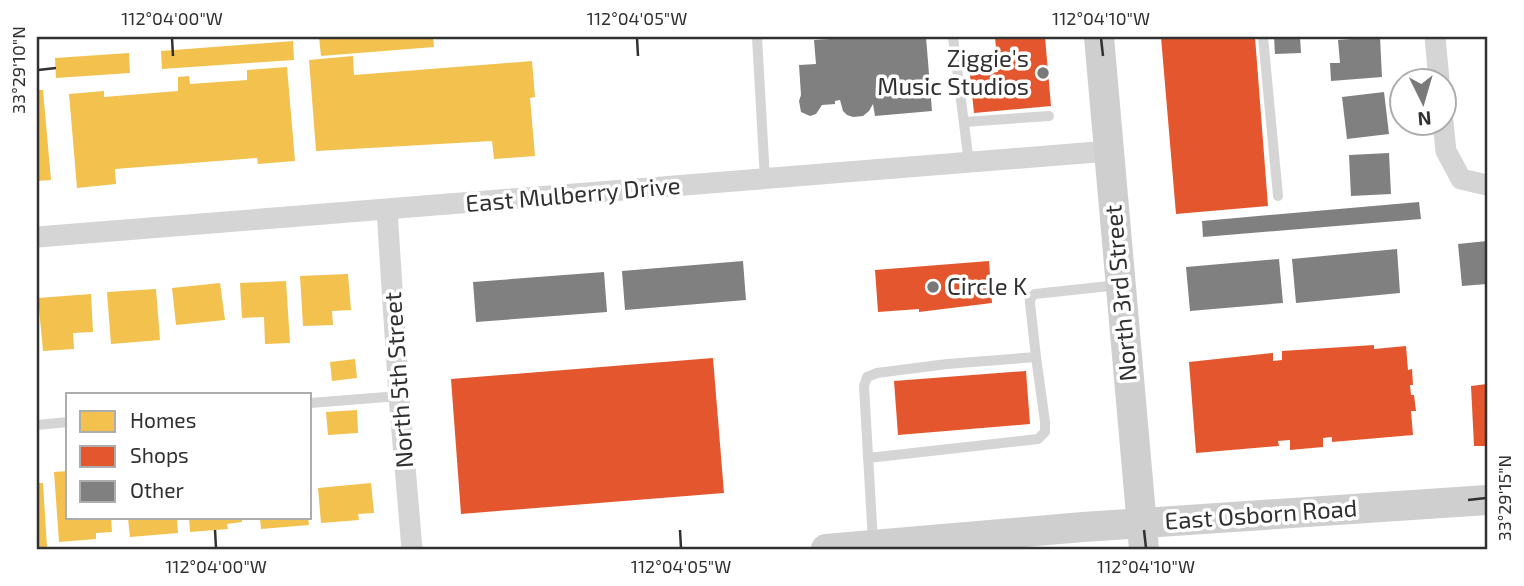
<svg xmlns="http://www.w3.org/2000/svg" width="1524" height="586" font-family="'Exo 2',sans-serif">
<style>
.homes{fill:#f2c14e}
.shops{fill:#e4572e}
.building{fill:#808080}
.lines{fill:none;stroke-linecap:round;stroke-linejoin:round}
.lane{stroke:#d5d5d5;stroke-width:10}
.street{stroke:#d5d5d5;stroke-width:21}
.secondary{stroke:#cfcfcf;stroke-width:30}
.ticks{fill:none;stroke:#313131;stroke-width:2.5}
.poi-dot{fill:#797979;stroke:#fff;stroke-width:2.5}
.labels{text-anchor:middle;stroke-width:7;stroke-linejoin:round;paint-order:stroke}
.poi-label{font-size:24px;fill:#313131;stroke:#fff;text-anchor:end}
.street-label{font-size:24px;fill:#313131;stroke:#fff}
.neatline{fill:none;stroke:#313131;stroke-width:2.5}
.ticks-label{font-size:18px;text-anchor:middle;fill:#313131}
</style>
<rect width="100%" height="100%" fill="#fff"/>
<g class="homes">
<polygon points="319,37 433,37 434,47 321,56"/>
<polygon points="293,41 294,60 162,69 161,51"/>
<polygon points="129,53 130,73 56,78 55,58"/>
<polygon points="353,56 354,75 532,61 535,97 530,98 535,156 494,159 492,141 316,151 309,60"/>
<polygon points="287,67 295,161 258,164 257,158 115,169 116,184 77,188 69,94 104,91 104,97 178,91 178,77 189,76 190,84 247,80 247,70"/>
<polygon points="37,90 43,90 51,180 37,181"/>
<polygon points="348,274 351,310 332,311 333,325 303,326 300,276"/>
<polygon points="286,281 290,343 265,344 264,317 242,318 240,283"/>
<polygon points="220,283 225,320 176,325 172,288"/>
<polygon points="156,289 160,340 111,344 107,292"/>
<polygon points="91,294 93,332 73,333 74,349 43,351 38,298"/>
<polygon points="355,359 357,378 332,381 330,362"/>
<polygon points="357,410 358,433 328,435 326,412"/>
<polygon points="68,471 68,518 111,518 112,532 96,533 96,539 59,542 54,472"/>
<polygon points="37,483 43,483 47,547 37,548"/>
<polygon points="371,483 374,513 358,514 359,520 321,523 318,488"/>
<polygon points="128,518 177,518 178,533 130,537"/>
<polygon points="189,518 242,518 242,522 227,524 228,529 190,532"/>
<polygon points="260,518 308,518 309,525 261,529"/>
</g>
<g class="shops">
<polygon points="995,37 1045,37 1051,106 974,113 969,66 988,64 989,73 998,72"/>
<polygon points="1161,37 1255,37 1268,206 1176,214"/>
<polygon points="989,261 992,303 919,312 919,309 878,312 875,270"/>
<polygon points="1374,345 1374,349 1406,346 1408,370 1412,369 1413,385 1410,385 1411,395 1414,395 1416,411 1411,411 1413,435 1332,442 1332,437 1323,438 1323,447 1290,450 1290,440 1278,441 1279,446 1196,453 1189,362 1273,353 1273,361 1282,360 1282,351"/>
<polygon points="713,358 724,493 461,514 451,379"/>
<polygon points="1026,371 1030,424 898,435 894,381"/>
<polygon points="1487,384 1487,446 1474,446 1471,386"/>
</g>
<g class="building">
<polygon points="863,37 926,37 932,111 875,116 873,104 869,111 863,116 853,117 847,115 843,111 840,100 835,101 835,104 822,105 816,114 810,116 801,112 799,101 801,95 799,65 816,64 814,40"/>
<polygon points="1274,37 1300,37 1301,53 1275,54"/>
<polygon points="1380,37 1382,77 1331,81 1330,63 1340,63 1338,40"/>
<polygon points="1384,92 1389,134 1347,139 1342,97"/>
<polygon points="1389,153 1391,194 1351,196 1349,155"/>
<polygon points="1419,202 1421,219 1203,237 1202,221"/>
<polygon points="1487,241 1487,284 1462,286 1458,244"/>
<polygon points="1397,249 1400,293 1296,303 1292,259"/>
<polygon points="1279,259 1283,303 1190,311 1186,267"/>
<polygon points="743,261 746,300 625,310 622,271"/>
<polygon points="604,272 607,312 476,322 473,282"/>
</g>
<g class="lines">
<g class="lane">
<polyline points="757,37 765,179"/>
<polyline points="953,37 969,163"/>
<polyline points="1263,37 1278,196"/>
<polyline points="964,122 1049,116"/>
<polyline points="310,403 399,396"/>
<polyline points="37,425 68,422"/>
<polyline points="868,458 1038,439 1045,432 1045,422 1036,357"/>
<polyline points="873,542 864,386 867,377 877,373 947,364 1036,357 1030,303 1030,298 1035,294 1119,285"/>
</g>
<g class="street">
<polyline points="1435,37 1439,80"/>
<polyline points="1443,122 1446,151 1461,179 1487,185"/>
<polyline points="387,210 399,396 412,549"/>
<polyline points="37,237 1109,151"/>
</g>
<g class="secondary">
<polyline points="1099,37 1144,549"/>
<polyline points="826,549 1083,527 1487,500"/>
</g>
</g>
<path class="ticks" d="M172,38L173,56M637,38L638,56M1101,38L1103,56M38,70L56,68M1468,500L1486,498M215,530L216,548M680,530L681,548M1144,530L1146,548"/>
<g class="poi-dot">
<circle cx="1043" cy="73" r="7"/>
<circle cx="933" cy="287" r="7"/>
</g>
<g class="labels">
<g class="poi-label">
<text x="1029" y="67">Ziggie's<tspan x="1029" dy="28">Music Studios</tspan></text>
<text x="947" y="295" text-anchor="start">Circle K</text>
</g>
<g class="street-label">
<text transform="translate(573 195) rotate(-5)" y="8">East Mulberry Drive</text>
<text transform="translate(1121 293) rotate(-95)" y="8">North 3rd Street</text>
<text transform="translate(399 380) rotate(-94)" y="8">North 5th Street</text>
<text transform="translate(1261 515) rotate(-4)" y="8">East Osborn Road</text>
</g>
</g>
<rect width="1524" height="586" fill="none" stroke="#ffffff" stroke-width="77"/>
<rect x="66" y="393" width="245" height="126" fill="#ffffff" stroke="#adadad" stroke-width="2"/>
<rect x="80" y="411" width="35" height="21" fill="#f2c14e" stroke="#adadad" stroke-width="2"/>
<text x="130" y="428" font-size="21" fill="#313131">Homes</text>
<rect x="80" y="446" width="35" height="21" fill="#e4572e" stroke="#adadad" stroke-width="2"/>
<text x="130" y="463" font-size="21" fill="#313131">Shops</text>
<rect x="80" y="481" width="35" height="21" fill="#808080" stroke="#adadad" stroke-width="2"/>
<text x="130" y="498" font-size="21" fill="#313131">Other</text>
<g transform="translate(1423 102) rotate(175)"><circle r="33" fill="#ffffff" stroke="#adadad" stroke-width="2"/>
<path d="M0-5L12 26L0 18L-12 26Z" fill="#797979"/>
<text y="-10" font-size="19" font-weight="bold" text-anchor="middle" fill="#313131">N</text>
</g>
<rect x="38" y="38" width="1448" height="510" class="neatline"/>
<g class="ticks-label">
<text x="172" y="25">112°04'00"W</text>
<text x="637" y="25">112°04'05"W</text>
<text x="1101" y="25">112°04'10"W</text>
<text transform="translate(19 70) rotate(-90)" y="6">33°29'10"N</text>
<text transform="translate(1505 498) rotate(-90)" y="6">33°29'15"N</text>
<text x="216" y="573">112°04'00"W</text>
<text x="681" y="573">112°04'05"W</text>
<text x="1146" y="573">112°04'10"W</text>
</g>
</svg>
